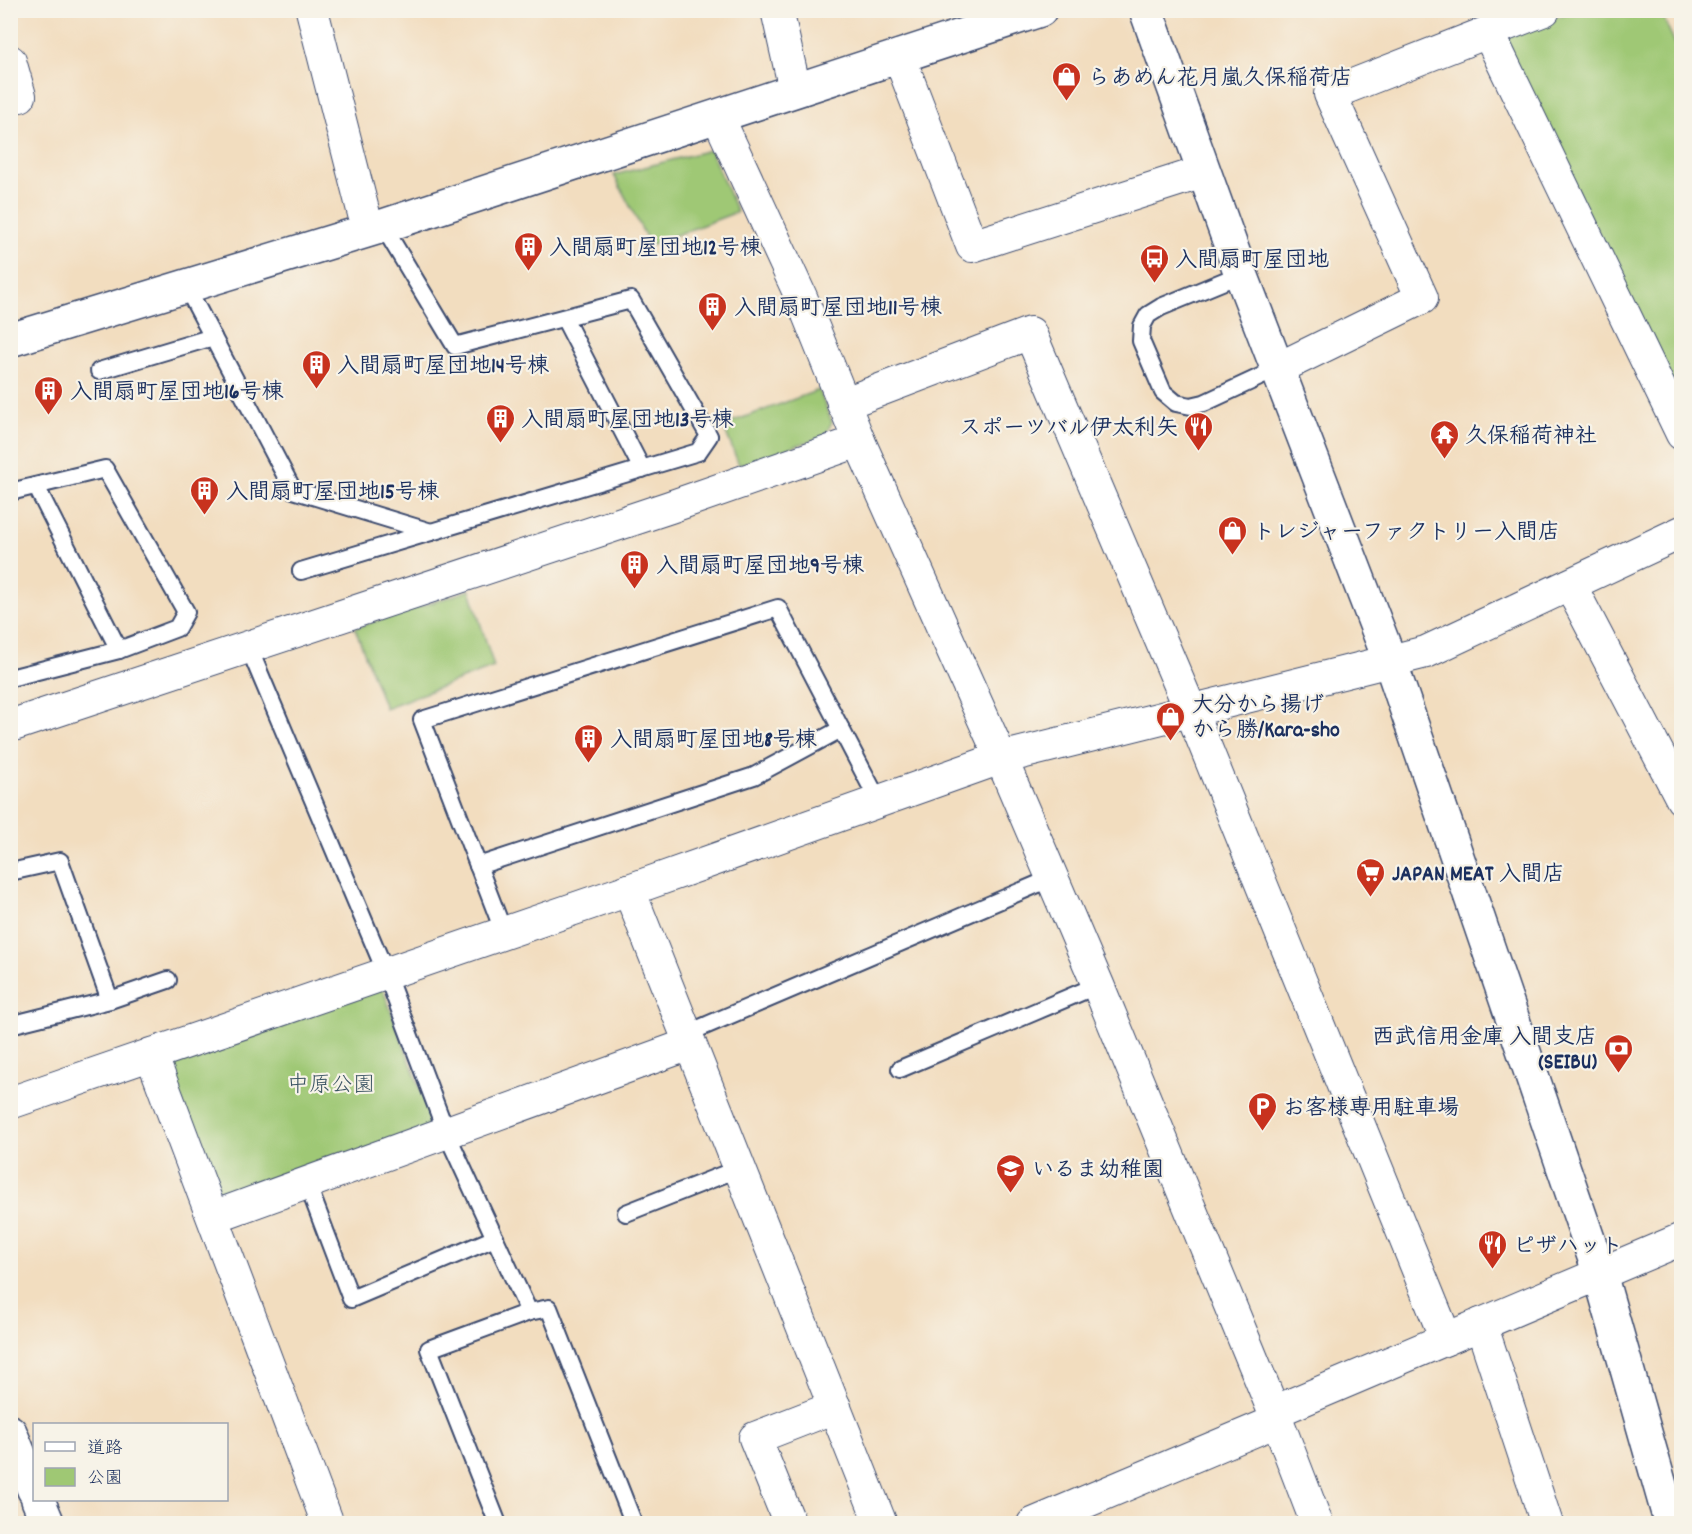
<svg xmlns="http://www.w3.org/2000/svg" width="1692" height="1534" font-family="Dekko,'Klee One',sans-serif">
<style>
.green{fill:#9fc874;stroke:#5d7c69;stroke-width:1.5}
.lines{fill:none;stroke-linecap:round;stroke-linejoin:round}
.service-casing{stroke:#3b496d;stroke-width:20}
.minor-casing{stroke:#3b496d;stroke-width:34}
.tertiary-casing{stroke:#3b496d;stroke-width:36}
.service{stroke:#fff;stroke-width:16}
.minor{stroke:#fff;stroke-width:32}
.tertiary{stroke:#fff;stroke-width:33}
.labels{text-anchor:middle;stroke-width:4.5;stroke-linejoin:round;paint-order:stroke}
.poi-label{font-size:22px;font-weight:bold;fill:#1b2f5e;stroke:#f7f3e8;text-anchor:start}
.park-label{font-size:22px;fill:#3c5564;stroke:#f7f3e8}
</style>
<rect width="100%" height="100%" fill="#f7f3e8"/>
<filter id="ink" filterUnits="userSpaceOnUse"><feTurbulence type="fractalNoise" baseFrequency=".0167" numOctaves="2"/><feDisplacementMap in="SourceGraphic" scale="12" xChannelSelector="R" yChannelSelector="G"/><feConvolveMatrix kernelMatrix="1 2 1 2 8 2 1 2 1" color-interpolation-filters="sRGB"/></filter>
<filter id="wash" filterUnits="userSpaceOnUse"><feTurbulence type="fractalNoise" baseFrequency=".008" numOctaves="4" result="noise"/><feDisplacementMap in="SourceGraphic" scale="24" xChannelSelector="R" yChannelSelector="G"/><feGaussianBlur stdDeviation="1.35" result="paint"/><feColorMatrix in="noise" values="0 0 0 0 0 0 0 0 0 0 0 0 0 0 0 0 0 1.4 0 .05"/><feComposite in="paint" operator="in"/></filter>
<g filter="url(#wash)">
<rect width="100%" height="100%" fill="#f2ddbf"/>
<g class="green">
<polygon points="1573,11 1660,11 1681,56 1681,406 1502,37"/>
<polygon points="710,150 737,212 650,245 614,175"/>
<polygon points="819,390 832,422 825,436 739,465 723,425"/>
<polygon points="470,590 494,667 385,708 355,628"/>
<polygon points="381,984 435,1128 222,1200 165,1061"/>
</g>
</g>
<g filter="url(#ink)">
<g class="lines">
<defs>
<g id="service">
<polyline points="1241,274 1161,307 1148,315 1142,326 1141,341 1163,392 1176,403 1191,406 1204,403 1277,369"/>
<polyline points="186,286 293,490 431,532"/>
<polyline points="564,318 642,469"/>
<polyline points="99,371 213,337"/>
<polyline points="36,486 119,650"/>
<polyline points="10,492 105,469 186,612 177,628 119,650 10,678"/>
<polyline points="301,571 698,452 709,436 631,300 455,346 383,226"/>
<polyline points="249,648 386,973 446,1132 529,1312 549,1308 634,1524"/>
<polyline points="478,866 754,776 841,729"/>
<polyline points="10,872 60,861 110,1000"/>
<polyline points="504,933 422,720 778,608 879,802"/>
<polyline points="10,1025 110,1000 168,980"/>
<polyline points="686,1034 1052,878"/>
<polyline points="900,1069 1098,985"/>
<polyline points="307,1183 351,1299 495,1238"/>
<polyline points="626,1213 740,1168"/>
<polyline points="498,1524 429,1349 529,1312"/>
</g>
<g id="minor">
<polyline points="312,10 368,230"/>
<polyline points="777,10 795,90"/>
<polyline points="1488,32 1682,434"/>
<polyline points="899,56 972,246 1203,172"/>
<polyline points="10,61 20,96"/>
<polyline points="718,117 801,297 859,441 1001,758 1098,985 1274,1412 1317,1524"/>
<polyline points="1277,369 1422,298 1330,94 1544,10"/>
<polyline points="843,404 1030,333 1191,711 1446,1339"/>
<polyline points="1570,585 1682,799"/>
<polyline points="10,726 670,507 859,441"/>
<polyline points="629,890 881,1524"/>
<polyline points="151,1054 328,1524"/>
<polyline points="10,1103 629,890 1001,758 1426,652 1682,532"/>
<polyline points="213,1217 690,1044"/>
<polyline points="1481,1324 1547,1524"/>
<polyline points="1274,1412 1682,1239"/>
<polyline points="790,1524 755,1438 835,1407"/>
<polyline points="1033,1524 1277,1421"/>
</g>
<g id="tertiary">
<polyline points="1146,10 1241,274 1390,661 1600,1274 1671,1524"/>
<polyline points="10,340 383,226 1040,10"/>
<polyline points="10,1432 34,1490"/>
<polyline points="38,1500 48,1524"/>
</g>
</defs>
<use href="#service" class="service-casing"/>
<use href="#minor" class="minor-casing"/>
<use href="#tertiary" class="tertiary-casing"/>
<use href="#service" class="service"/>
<use href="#minor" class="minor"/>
<use href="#tertiary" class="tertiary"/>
</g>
</g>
<defs>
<symbol id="shop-pin" viewBox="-11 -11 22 30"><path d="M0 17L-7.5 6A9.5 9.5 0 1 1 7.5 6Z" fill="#c8321e" stroke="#f7f3e8"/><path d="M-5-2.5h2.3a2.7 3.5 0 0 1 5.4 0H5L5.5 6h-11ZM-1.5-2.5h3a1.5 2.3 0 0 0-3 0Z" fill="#fff"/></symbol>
<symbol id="building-pin" viewBox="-11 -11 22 30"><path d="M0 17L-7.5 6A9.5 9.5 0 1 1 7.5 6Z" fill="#c8321e" stroke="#f7f3e8"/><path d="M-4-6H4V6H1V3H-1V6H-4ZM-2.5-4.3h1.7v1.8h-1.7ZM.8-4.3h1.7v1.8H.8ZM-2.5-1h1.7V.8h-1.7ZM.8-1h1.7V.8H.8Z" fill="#fff"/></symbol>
<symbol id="bus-pin" viewBox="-11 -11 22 30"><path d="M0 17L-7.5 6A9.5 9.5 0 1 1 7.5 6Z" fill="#c8321e" stroke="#f7f3e8"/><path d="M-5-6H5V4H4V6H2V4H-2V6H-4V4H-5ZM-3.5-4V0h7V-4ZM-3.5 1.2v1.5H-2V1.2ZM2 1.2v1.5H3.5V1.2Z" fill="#fff"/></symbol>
<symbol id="restaurant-pin" viewBox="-11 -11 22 30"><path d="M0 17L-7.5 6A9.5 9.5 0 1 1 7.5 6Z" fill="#c8321e" stroke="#f7f3e8"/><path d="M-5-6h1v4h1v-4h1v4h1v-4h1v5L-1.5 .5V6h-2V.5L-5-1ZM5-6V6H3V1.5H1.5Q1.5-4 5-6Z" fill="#fff"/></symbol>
<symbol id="temple-pin" viewBox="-11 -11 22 30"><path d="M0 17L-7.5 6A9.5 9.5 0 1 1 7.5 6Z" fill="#c8321e" stroke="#f7f3e8"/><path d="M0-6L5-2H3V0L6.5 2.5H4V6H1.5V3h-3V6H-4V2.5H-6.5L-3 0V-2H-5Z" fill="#fff"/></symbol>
<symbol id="supermarket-pin" viewBox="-11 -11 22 30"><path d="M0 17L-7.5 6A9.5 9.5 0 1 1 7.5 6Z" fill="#c8321e" stroke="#f7f3e8"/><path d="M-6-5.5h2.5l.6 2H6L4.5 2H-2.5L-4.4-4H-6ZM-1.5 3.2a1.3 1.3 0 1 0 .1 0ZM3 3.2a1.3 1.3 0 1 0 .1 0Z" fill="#fff"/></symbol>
<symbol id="bank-pin" viewBox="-11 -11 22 30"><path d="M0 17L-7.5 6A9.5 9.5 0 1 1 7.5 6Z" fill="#c8321e" stroke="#f7f3e8"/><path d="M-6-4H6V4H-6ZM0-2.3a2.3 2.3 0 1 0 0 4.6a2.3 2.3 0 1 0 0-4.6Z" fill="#fff"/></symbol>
<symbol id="parking-pin" viewBox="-11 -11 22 30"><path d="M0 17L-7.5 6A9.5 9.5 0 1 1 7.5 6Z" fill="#c8321e" stroke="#f7f3e8"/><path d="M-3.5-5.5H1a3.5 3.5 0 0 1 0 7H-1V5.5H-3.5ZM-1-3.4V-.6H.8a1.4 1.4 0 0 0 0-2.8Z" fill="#fff"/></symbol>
<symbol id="school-pin" viewBox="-11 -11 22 30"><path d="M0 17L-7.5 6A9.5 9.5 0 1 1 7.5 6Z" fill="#c8321e" stroke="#f7f3e8"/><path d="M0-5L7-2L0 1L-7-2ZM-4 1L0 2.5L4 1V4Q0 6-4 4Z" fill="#fff"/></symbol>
</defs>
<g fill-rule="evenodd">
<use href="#shop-pin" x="1050" y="60" width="33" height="45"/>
<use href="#building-pin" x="512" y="230" width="33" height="45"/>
<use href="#bus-pin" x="1138" y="242" width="33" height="45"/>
<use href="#building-pin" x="696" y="290" width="33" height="45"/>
<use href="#building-pin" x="300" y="348" width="33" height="45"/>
<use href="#building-pin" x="32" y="374" width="33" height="45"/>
<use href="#building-pin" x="484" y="402" width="33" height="45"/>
<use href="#restaurant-pin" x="1182" y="410" width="33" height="45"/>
<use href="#temple-pin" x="1428" y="418" width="33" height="45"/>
<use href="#building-pin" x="188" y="474" width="33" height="45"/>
<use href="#shop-pin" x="1216" y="514" width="33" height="45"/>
<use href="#building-pin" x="618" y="548" width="33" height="45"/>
<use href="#shop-pin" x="1154" y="700" width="33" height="45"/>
<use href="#building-pin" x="572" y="722" width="33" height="45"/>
<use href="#supermarket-pin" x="1354" y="856" width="33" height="45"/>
<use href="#bank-pin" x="1602" y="1032" width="33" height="45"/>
<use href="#parking-pin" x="1246" y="1090" width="33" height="45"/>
<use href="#school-pin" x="994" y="1152" width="33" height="45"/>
<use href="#restaurant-pin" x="1476" y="1228" width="33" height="45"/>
</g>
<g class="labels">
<g class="poi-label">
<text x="1088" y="84">らあめん花月嵐久保稲荷店</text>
<text x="549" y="254">入間扇町屋団地12号棟</text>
<text x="1175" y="266">入間扇町屋団地</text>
<text x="734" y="314">入間扇町屋団地11号棟</text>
<text x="337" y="372">入間扇町屋団地14号棟</text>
<text x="70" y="398">入間扇町屋団地16号棟</text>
<text x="521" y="426">入間扇町屋団地13号棟</text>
<text x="1178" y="434" text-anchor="end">スポーツバル伊太利矢</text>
<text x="1465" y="442">久保稲荷神社</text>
<text x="226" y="498">入間扇町屋団地15号棟</text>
<text x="1253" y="538">トレジャーファクトリー入間店</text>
<text x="656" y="572">入間扇町屋団地9号棟</text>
<text x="1192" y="711">大分から揚げ<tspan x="1192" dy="25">から勝/Kara-sho</tspan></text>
<text x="610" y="746">入間扇町屋団地8号棟</text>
<text x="1392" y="880">JAPAN MEAT 入間店</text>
<text x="1597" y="1043" text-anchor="end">西武信用金庫 入間支店<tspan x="1597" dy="25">(SEIBU)</tspan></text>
<text x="1283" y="1114">お客様専用駐車場</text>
<text x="1032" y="1176">いるま幼稚園</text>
<text x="1513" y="1252">ピザハット</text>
</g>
<g class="park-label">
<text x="331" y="1091">中原公園</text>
</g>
</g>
<rect width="1692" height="1534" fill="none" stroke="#f7f3e8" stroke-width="36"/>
<rect x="33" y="1423" width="195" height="78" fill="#f7f3e8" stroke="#9fa5b1" stroke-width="1.5"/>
<rect x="45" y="1442" width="30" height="9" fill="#ffffff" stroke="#9fa5b1" stroke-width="1.5"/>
<text x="87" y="1453" font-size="18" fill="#1b2f5e">道路</text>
<rect x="45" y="1468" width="30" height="18" fill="#9fc874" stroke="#9fa5b1" stroke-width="1.5"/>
<text x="87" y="1483" font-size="18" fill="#1b2f5e">公園</text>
</svg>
